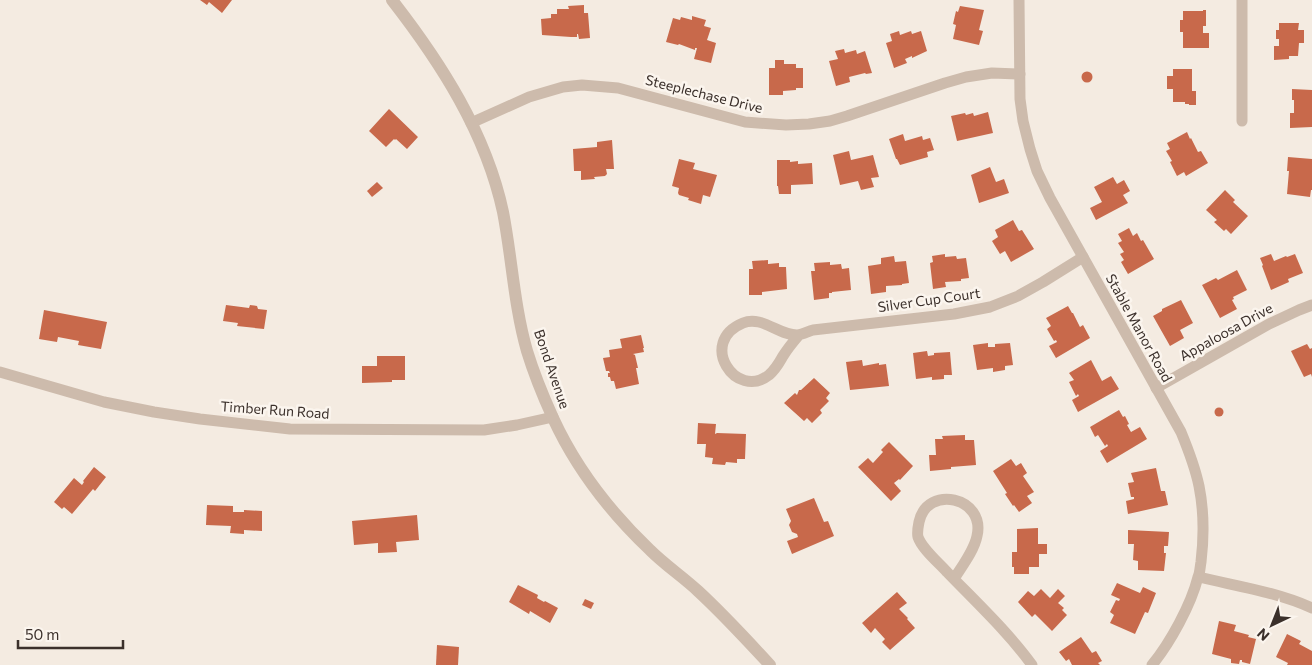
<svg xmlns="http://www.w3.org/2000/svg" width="1312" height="665" font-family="Commissioner,sans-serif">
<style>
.building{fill:#c8694b}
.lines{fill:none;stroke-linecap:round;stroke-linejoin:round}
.minor{stroke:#cdbbac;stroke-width:11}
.tertiary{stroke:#cdbbac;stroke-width:12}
.labels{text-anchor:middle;stroke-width:5;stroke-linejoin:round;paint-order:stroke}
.street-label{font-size:14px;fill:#3b302b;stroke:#fbf5ee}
</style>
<rect width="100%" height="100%" fill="#f4ebe1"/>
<g class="building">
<polygon points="200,0 232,0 222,13 209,2 207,5"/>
<polygon points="584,5 584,13 588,13 590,38 579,39 578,34 577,34 577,37 571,37 542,35 541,19 551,18 551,14 557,14 557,9 569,9 568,6"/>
<polygon points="960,6 984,10 979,30 983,31 979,45 953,39 956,25 953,24 956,11 958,12"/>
<polygon points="1203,10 1206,10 1206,26 1203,26 1203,33 1209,33 1209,48 1183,48 1183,32 1180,32 1180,20 1183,20 1183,11 1203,11"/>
<polygon points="692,16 706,20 704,26 711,28 707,40 716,43 711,63 694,59 697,48 695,48 695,50 679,44 678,45 666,42 673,18 680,20 681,17 692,20"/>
<polygon points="1279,23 1299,23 1298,30 1304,30 1304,43 1299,43 1298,56 1289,56 1289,59 1274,60 1274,46 1279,46 1279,39 1276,39 1276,30 1279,30"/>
<polygon points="899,31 900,35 911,31 912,34 921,31 927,51 912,58 912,56 905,59 907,63 894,68 886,43 892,41 890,34"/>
<polygon points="844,49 845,53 856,50 857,54 865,51 872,73 866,74 865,73 849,77 850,82 836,86 829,61 838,59 835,51"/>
<polygon points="775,60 784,60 784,64 796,64 796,68 803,68 803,88 796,88 796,90 783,91 783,95 769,95 769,68 775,68"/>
<polygon points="1173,69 1192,69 1192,91 1196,91 1196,105 1189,105 1189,104 1185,104 1185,102 1173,102 1173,89 1167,89 1167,76 1173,76"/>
<circle cx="1087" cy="77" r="5.5"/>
<polygon points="1292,89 1312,90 1312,127 1290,128 1290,113 1294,113 1294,100 1292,100"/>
<polygon points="389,109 418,137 407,149 396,139 395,140 394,139 386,147 369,131"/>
<polygon points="988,112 993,133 957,141 951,116 965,113 966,115 973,113 974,116"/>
<polygon points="1187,132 1190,139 1191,138 1198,152 1201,151 1208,163 1186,176 1184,172 1177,176 1170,162 1172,161 1166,151 1170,149 1167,143"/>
<polygon points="903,134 905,141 922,136 923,140 930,138 934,150 927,152 928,157 900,165 897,159 896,159 889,139"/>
<polygon points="612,140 614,169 606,169 607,174 605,176 594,177 595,179 581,180 581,171 574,171 573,149 597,147 597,142"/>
<polygon points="849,151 851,160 873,155 879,177 871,178 874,187 861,190 858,181 840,185 833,155"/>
<polygon points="1288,157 1312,159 1312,190 1311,190 1310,197 1287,194 1289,171 1287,171"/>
<polygon points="679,159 695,163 693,169 717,175 710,197 703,195 701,204 688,200 689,198 679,195 678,193 679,188 672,186"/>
<polygon points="777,160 790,160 790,162 798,161 798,164 812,163 813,184 791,185 791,194 779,194 778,186 777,186"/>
<polygon points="990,167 996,182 1004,179 1009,193 979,203 971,175"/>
<polygon points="1113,177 1117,184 1124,180 1130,191 1123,195 1128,203 1096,220 1090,208 1102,202 1094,187"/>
<polygon points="377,182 383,188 372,197 367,191"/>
<polygon points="1225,190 1235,200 1233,202 1248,216 1231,234 1226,229 1224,231 1214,222 1217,220 1206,210"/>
<polygon points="1013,220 1019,231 1022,230 1034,249 1011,262 1005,251 1000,254 992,241 998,237 995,230"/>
<polygon points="1129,228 1133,236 1137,233 1141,241 1143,240 1154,259 1128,274 1121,262 1124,260 1120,254 1124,252 1118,243 1122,241 1118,234"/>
<polygon points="945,254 945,257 956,256 957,259 966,258 969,278 961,279 961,281 945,282 946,287 933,289 930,263 933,262 932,256"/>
<polygon points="1271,254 1274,261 1286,256 1287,257 1295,254 1303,273 1288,279 1289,282 1271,290 1262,266 1263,265 1260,258"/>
<polygon points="894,256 895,262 906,261 909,283 902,284 902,285 886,286 886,292 871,294 868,266 881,264 881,258"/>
<polygon points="768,260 768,264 779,263 779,267 786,267 787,289 762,292 762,295 749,295 749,269 753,269 752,261"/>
<polygon points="830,262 830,265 841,264 842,269 849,268 851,290 832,292 832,293 829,293 829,298 814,300 811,271 815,271 814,263"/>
<polygon points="1237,270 1247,290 1233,297 1234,299 1232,300 1237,309 1220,318 1202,285 1216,278 1218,280"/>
<polygon points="1181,300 1193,323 1180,330 1184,338 1170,346 1153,316 1162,311 1162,309"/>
<polygon points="226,305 249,308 250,305 257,306 258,309 267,310 264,329 237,326 238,323 223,321"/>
<polygon points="1068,306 1072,313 1073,313 1080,327 1083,325 1090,338 1056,358 1049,346 1057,342 1056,340 1054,341 1047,329 1051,326 1046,318"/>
<polygon points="44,310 107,322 101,349 78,345 79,341 58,337 57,342 39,339"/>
<polygon points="641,335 644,348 643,348 644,352 633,354 635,355 638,368 636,368 639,384 616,389 614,381 611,381 610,377 608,377 608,373 610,373 609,371 606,371 603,358 610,357 609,350 622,348 620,339"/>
<polygon points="988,343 988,347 995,347 995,344 1010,343 1013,365 1005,366 1005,370 993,372 993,368 977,370 973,345"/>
<polygon points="1307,344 1310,349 1312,348 1312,377 1311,374 1304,377 1291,351"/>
<polygon points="927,351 928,356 934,355 934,353 950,352 952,375 944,375 944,379 932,380 932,377 916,379 913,353"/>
<polygon points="377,356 405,356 405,380 392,380 392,382 362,383 362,366 377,366"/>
<polygon points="862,360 863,366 879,363 879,365 886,364 889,386 850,390 846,362"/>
<polygon points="1091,360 1102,381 1111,376 1119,389 1078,412 1072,400 1079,396 1078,394 1076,396 1069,382 1074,380 1069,373"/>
<polygon points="814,378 830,393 826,398 829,401 820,410 822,413 812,423 807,418 804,421 784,403 795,393 797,395 799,390 801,390"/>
<circle cx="1219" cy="412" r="4.5"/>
<polygon points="1119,410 1123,417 1125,416 1129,424 1127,425 1131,432 1140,427 1147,439 1107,463 1100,451 1108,446 1107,444 1105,446 1098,435 1095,437 1090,427"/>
<polygon points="698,423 716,424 715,434 717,433 746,434 745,459 737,459 737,463 726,462 725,465 712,464 713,458 705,457 706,444 697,444"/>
<polygon points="965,435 965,440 974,440 976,465 951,467 951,469 930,471 929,455 936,455 935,439 943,439 942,436"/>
<polygon points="889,442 913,466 900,480 899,479 894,483 901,491 891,501 858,467 868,458 873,463 883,452 881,450"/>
<polygon points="1011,459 1016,466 1021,463 1027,473 1023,476 1034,492 1027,496 1032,503 1019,512 1014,505 1013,506 1005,494 1007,493 993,471"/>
<polygon points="94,467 106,477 95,491 93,489 72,514 64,507 62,509 54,502 74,478 82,485 84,482 83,481"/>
<polygon points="1156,468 1161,491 1165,491 1168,505 1128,514 1126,501 1134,499 1134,497 1131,497 1128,483 1134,482 1131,473"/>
<polygon points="814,498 824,522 828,521 834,536 792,554 787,541 798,537 797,534 792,532 789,525 791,521 786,509"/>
<polygon points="207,505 233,506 233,512 244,512 244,510 262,511 262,531 244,530 244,534 230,533 231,526 206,525"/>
<polygon points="417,515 419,540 396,542 397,552 378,553 378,543 354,545 352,521"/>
<polygon points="1038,528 1038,544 1047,544 1047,554 1039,554 1039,567 1029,567 1029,574 1014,574 1014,567 1012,567 1012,552 1017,552 1017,529"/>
<polygon points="1128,530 1169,532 1168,546 1164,546 1164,553 1166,553 1164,571 1138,570 1138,561 1133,560 1134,544 1128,544"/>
<polygon points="1117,583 1140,593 1143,587 1156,593 1148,613 1145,612 1135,634 1110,623 1114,615 1110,612 1116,600 1119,601 1120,599 1111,595"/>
<polygon points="518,585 538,595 537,598 544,602 545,601 558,608 550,623 530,611 529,614 509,602"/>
<polygon points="1041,589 1050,598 1058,589 1065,596 1058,603 1064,608 1062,610 1067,615 1052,631 1035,614 1032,617 1018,602 1028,591 1034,596"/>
<polygon points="897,592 907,603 899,609 908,618 907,619 915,628 890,650 882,642 885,639 875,628 871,633 862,623"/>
<polygon points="585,599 594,603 591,609 582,605"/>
<polygon points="1219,621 1236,625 1234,631 1249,635 1248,637 1256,639 1250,664 1242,662 1242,660 1240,660 1239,664 1231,663 1231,659 1212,654"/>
<polygon points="1287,634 1301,641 1299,644 1312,651 1312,665 1287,665 1288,663 1276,657"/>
<polygon points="1081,637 1092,653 1096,651 1102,661 1098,663 1100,665 1072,665 1069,659 1066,661 1059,652"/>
<polygon points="437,645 459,647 458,665 436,665"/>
</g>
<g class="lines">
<g class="minor">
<path d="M1019,0L1020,99L1023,121L1030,149L1037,171L1050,198L1181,432C1188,449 1195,467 1199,486C1204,511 1204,537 1201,562C1200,567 1200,573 1198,577C1191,605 1170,643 1152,665"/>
<polyline points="1242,121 1242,0"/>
<polyline points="471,123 529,97 563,87 582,85 618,88 745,122 786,125 809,124 830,121 847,116 945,83 966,77 992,73 1020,74"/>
<path d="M799,335C793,342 788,348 783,356C779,363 776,369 769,375C736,401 697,342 743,323C762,315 779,336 798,335C803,334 809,331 813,330L954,314L990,307L1018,296L1043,282L1083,257"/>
<polyline points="0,372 104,402 154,412 200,419 290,429 484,430 517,425 553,417"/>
<polyline points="1156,388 1269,324 1299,310 1312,305"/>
<path d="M1199,577C1236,586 1277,592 1312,608"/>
<path d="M954,579C962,566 974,551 977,536C986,497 927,484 919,522C918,527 917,533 918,537C922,549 939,563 947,572C975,601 1009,633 1032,665"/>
</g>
<path class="tertiary" d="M392,0C441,63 486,133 503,212C512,258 514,306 527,351C534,374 543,396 553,418C576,468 610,512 650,550C665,565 683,577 698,591C723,614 747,640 770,665"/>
</g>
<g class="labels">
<g class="street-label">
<text transform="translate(704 94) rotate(14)" y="5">Steeplechase Drive</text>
<text transform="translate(929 300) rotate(-8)" y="5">Silver Cup Court</text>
<text transform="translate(1139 328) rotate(61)" y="5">Stable Manor Road</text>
<text transform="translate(1226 332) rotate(-29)" y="5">Appaloosa Drive</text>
<text transform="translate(552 369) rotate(71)" y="5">Bond Avenue</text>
<text transform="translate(275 410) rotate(4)" y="5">Timber Run Road</text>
</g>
</g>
<g transform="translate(1272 625) rotate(223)" stroke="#fbf5ee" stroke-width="4" paint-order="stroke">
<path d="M0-4L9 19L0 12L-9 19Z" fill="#3b302b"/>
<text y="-8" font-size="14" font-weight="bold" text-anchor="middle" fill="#3b302b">N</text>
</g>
<path d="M18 640v8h105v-8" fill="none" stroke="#3b302b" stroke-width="2.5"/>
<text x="25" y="640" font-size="15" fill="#3b302b" stroke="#fbf5ee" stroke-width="4" paint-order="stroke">50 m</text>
</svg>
